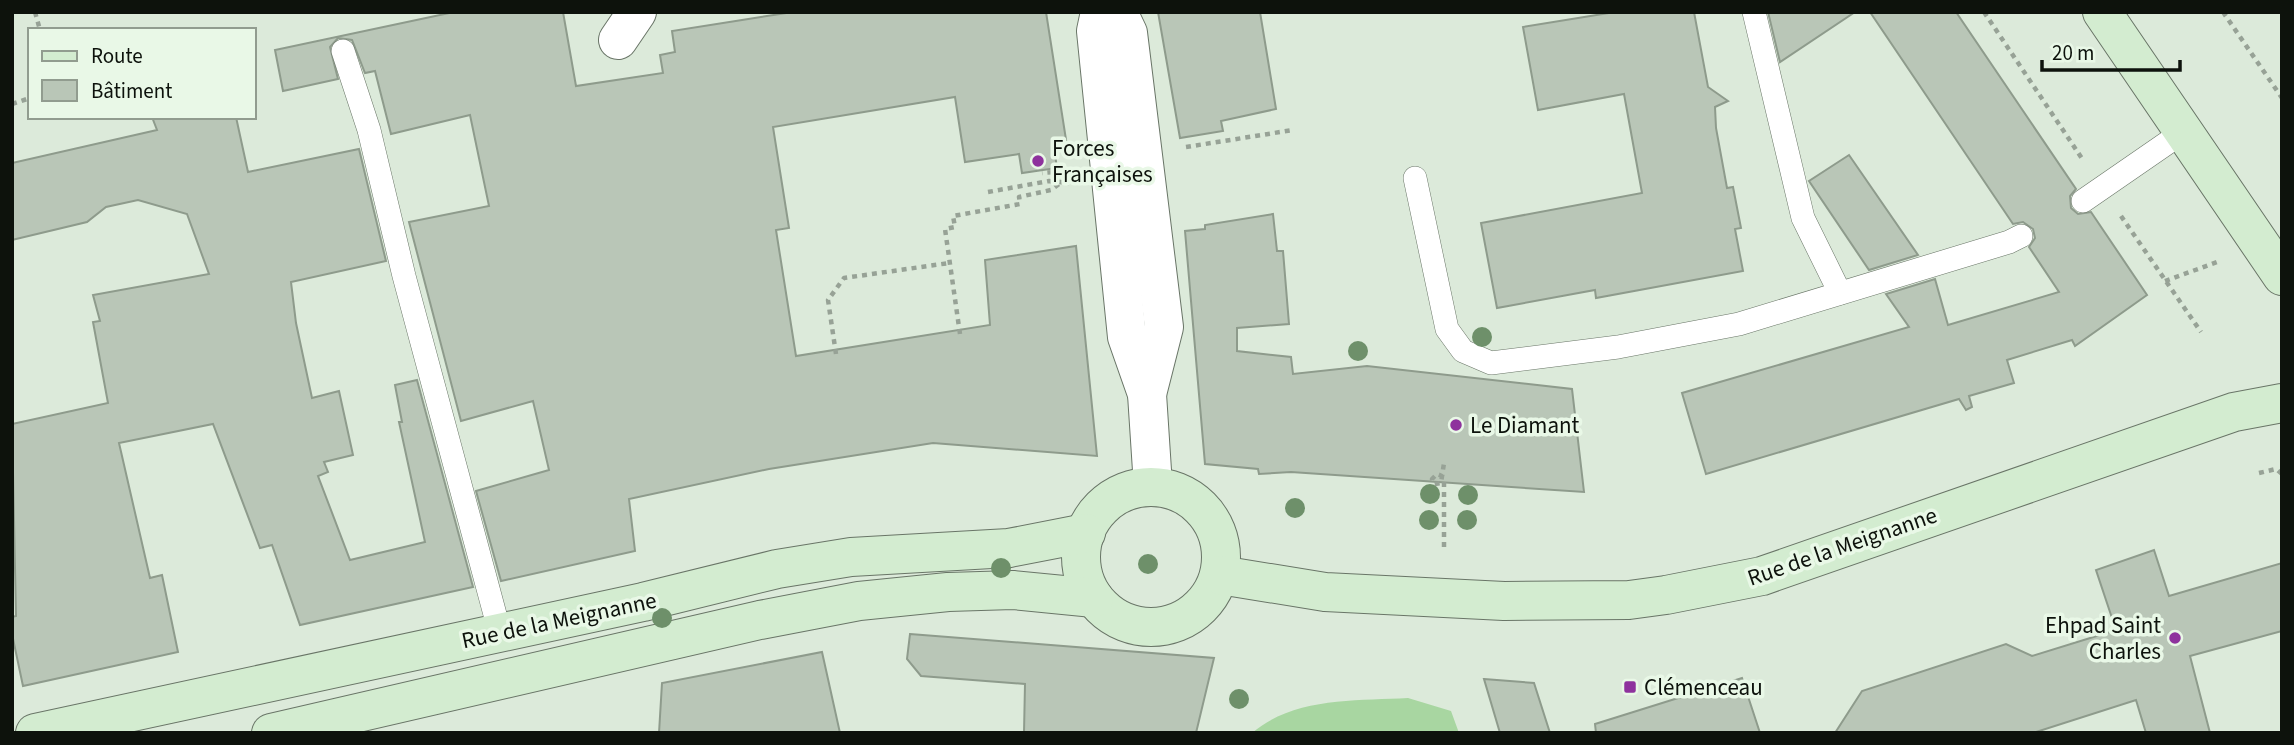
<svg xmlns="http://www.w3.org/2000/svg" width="2294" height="745" font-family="'Source Sans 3',sans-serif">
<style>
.green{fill:#a8d6a1}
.building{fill:#b9c6b7;stroke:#8e9b8c;stroke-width:2}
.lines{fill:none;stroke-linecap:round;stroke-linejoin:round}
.lane-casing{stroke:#697567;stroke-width:24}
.street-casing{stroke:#697567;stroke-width:40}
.secondary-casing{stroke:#697567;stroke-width:40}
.path{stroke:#97a296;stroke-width:4.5;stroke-dasharray:5 5;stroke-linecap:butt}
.lane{stroke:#fff;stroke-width:23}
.street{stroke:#fff;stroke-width:38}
.secondary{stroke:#d3ecd0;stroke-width:38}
.tree{fill:#6e906a}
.poi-dot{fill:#8e329d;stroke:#e9f8e7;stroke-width:2.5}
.labels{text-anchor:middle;stroke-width:7;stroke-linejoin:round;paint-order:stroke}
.poi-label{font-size:23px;fill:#0d120c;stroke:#e9f8e7;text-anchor:start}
.street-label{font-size:23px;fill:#0d120c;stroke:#e9f8e7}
</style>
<rect width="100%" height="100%" fill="#dceada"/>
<path class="green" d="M1408,698L1451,711L1459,733H1252C1294,697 1355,701 1408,698Z"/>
<g class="building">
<polygon points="454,12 563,12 576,86 663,73 660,55 675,52 672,31 742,20 793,12 1046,12 1067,146 1054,148 1057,168 1022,173 1019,154 965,162 955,97 773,127 789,228 776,230 796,356 990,325 985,260 1076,246 1097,456 933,443 769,469 629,499 635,551 501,581 476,491 549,470 533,401 461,421 409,222 489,206 470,115 391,134 375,71 365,73 352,40 338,38 330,47 338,79 283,91 275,50"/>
<polygon points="1158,12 1260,12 1276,109 1221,121 1223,131 1180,138"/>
<polygon points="1615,12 1694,12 1708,87 1728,101 1715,107 1716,128 1727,188 1733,187 1741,228 1735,229 1743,271 1596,298 1595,290 1497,308 1481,223 1642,193 1624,94 1538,110 1523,27"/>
<polygon points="1768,12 1855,12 1780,62"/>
<polygon points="1870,12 1956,12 2076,189 2070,196 2071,208 2078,214 2091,212 2147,295 2075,346 2072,340 2007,360 2014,383 1969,396 1972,407 1966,410 1959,399 1706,474 1682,393 1909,327 1886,294 1935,279 1948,325 2059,292 2029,247 2035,238 2033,229 2023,222 2013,224"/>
<polygon points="152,117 236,117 248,172 359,149 386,261 291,282 296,323 312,398 339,391 353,455 324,462 328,472 318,476 350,560 425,542 399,422 402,422 395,385 417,380 473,587 300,625 272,545 260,548 213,424 119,443 150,578 162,575 178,652 23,686 12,634 12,617 16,616 12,424 108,403 93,322 100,321 93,295 209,274 187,214 138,200 106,207 87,222 12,240 12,163 157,130"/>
<polygon points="1849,155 1918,255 1869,270 1809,181"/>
<polygon points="1273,214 1277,251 1283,251 1289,324 1237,328 1237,351 1291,357 1293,374 1367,366 1572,389 1584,492 1291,472 1259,474 1258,469 1205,464 1185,231 1205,229 1205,225"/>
<polygon points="2154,550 2169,596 2282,563 2282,631 2190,656 2210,733 2146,733 2136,700 2033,733 1835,733 1862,691 2006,644 2032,656 2116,630 2096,570"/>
<polygon points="910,634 1214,658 1196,733 1024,733 1025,684 921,676 907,659"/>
<polygon points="822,652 840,733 659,733 662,683"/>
<polygon points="1742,678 1760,733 1596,733 1595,724"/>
<polygon points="1484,679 1534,683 1550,733 1500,733"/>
</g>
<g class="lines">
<defs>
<g id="lane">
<polyline points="1754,12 1803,218 1840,293"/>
<polyline points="343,51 369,130 404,276 500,633"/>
<polyline points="1415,178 1447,329 1463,351 1491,363 1618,347 1739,324 2009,242 2021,236"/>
<polyline points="2083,201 2183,132"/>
</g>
<g id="street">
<polyline points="1100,12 1096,31 1127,337 1147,394 1153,486"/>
<polyline points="1118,12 1128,33 1164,327 1147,394"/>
<polyline points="618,40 637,12"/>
</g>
<g id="secondary">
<polyline points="2102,12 2282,276"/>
<circle cx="1151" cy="557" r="70"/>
<polyline points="1220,575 1325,592 1504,601 1629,600 1666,595 1762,576 2234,412 2282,403"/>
<polyline points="35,733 643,602 777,569 851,557 1009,548 1086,533"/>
<polyline points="271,733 760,620 859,601 948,592 1013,590 1094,598"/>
</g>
</defs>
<use href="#lane" class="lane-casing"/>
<use href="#street" class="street-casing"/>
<use href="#secondary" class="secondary-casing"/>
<g class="path">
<polyline points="35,12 40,30"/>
<polyline points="1984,12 2083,160"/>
<polyline points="2223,12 2282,98"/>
<polyline points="12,104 30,98"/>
<polyline points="1186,147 1293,130"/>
<polyline points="988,192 1049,181 1069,183"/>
<polyline points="2121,216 2201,332"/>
<polyline points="2165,281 2220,261"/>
<polyline points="960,334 945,229 955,227 953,216 1020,204 1019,197 1051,190 1059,184 1054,172 1042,173"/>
<polyline points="836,354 828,300 844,278 949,263"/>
<polyline points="2259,473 2276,469 2282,474"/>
<path d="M1444,547V479C1443,476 1440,475 1437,474L1432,479L1434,484L1441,483L1444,463"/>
</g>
<use href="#lane" class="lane"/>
<use href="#street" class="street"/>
<use href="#secondary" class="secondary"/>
</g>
<g class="tree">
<circle cx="1482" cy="337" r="10"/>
<circle cx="1358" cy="351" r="10"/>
<circle cx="1430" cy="494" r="10"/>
<circle cx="1468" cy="495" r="10"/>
<circle cx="1295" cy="508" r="10"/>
<circle cx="1429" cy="520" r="10"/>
<circle cx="1467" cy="520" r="10"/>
<circle cx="1148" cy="564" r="10"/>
<circle cx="1001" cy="568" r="10"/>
<circle cx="662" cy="618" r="10"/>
<circle cx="1239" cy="699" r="10"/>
</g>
<g class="poi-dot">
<circle cx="1038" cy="161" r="7"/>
<circle cx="1456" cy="425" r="7"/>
<circle cx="2175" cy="638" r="7"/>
<rect x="1623" y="680" width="14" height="14" rx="3.5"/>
</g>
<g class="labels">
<g class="poi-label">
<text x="1052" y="156">Forces<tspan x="1052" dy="26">Françaises</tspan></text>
<text x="1470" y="433">Le Diamant</text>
<text x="2161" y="633" text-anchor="end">Ehpad Saint<tspan x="2161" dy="26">Charles</tspan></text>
<text x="1644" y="695">Clémenceau</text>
</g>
<g class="street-label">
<text transform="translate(1842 546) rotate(-19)" y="8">Rue de la Meignanne</text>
<text transform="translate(559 620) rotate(-12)" y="8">Rue de la Meignanne</text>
</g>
</g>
<rect width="2294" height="745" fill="none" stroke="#0d120c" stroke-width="28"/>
<rect x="28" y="28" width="228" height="91" fill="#e9f8e7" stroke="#919c8f" stroke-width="2"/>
<rect x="42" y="51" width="35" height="10" fill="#d3ecd0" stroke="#919c8f" stroke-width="2"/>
<text x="91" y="63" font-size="21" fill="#0d120c">Route</text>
<rect x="42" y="80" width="35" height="21" fill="#b9c6b7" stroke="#919c8f" stroke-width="2"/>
<text x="91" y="98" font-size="21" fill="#0d120c">Bâtiment</text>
<path d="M2042 60v10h138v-10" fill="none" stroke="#0d120c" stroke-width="3.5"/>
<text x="2052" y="60" font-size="21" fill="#0d120c" stroke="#e9f8e7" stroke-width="5" paint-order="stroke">20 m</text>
</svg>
